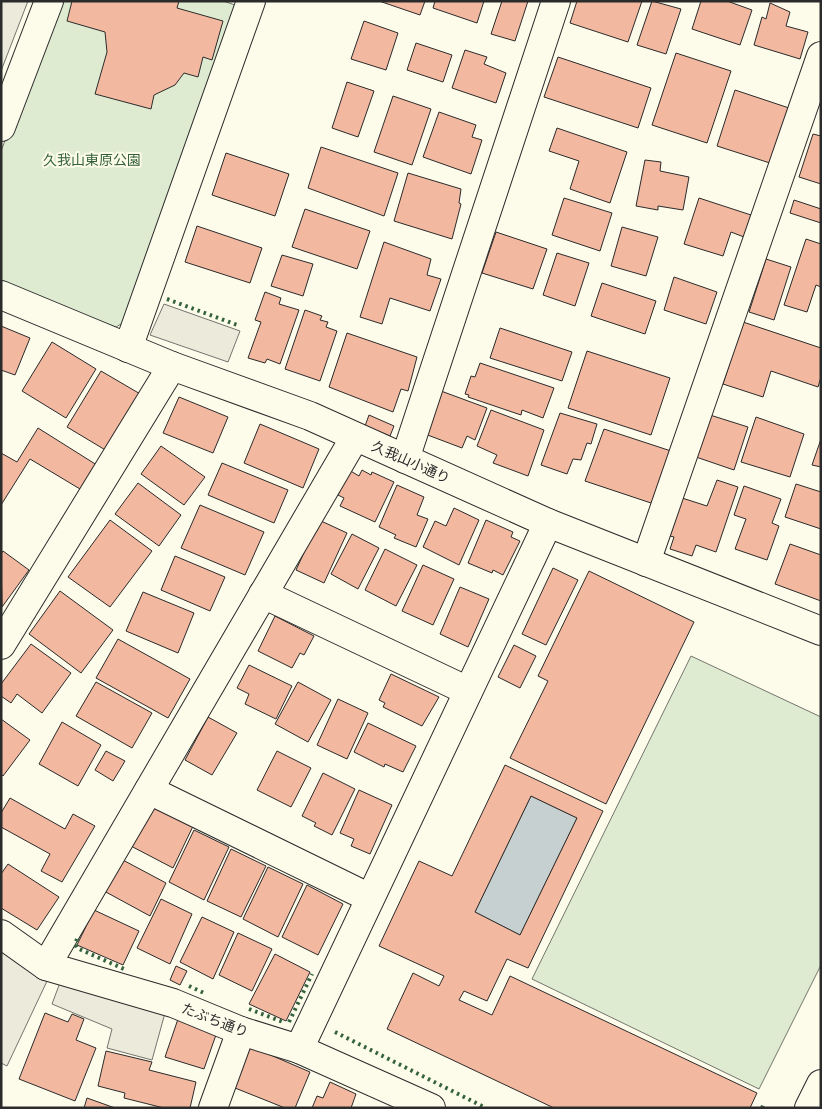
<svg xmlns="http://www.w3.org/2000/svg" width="822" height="1109" font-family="'Varela Round','Noto Sans JP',sans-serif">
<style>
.green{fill:#deebd1;stroke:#74746e}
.parking{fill:#eceadb;stroke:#74746e}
.water{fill:#c7d0d0;stroke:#74746e}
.building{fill:#f2b8a0;stroke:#2b2b2b;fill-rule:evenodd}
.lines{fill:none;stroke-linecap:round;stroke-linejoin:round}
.minor-casing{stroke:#2b2b2b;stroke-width:30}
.minor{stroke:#fdfbea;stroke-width:28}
.hedge{stroke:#34623c;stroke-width:4;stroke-dasharray:2.5 4;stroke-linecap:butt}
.labels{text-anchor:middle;stroke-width:4;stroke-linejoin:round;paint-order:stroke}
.park-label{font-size:14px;fill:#34623c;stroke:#fdfbea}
.street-label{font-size:14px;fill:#2b2b2b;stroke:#fdfbea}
</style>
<rect width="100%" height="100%" fill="#fdfbea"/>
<g class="green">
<polygon points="59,1 223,1 241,7 129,319 116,327 1,284 1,151"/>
<polygon points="691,656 821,717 821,965 759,1089 532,979"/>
</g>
<g class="parking">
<polygon points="1,1 28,1 1,71"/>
<polygon points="164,304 240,331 228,362 150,335"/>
<polygon points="1,947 48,979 7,1066 1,1063"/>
<polygon points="61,980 165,1013 152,1060 107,1048 112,1029 52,1004"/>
</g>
<polygon class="water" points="531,796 577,818 520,935 475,912"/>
<g class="building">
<polygon points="72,1 179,1 177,8 223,21 212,60 203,57 198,77 184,73 175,85 154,95 151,109 95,94 107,52 105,32 67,21"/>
<polygon points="379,1 425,1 420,15"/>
<polygon points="435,1 484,1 477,23 433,8"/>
<polygon points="502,1 528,1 515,41 491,34"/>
<polygon points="577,1 642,1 628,42 570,23"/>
<polygon points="652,1 681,9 666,54 637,45"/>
<polygon points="701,1 727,1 752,10 740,45 692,29"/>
<polygon points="770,3 790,12 786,26 808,32 800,59 754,45 762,17 766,19"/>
<polygon points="364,21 398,33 386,70 351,59"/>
<polygon points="416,43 452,55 443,82 407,70"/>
<polygon points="465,50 487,57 484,64 506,73 496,103 452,88"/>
<polygon points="676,53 731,71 707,143 652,125"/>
<polygon points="558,57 651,88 638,128 544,97"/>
<polygon points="347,82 374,91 358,137 332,128"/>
<polygon points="735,90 792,109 773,164 717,146"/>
<polygon points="393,96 431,109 412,165 374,152"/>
<polygon points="439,112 476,125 472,137 482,140 471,174 423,157"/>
<polygon points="557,128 627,152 610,203 570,189 579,161 549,151"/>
<polygon points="813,134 821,136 821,184 799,177"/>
<polygon points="321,147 398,173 384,216 308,188"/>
<polygon points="226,153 289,174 275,216 212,195"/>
<polygon points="645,160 661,162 660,171 689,177 683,210 658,206 658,210 636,206"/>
<polygon points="408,173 461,189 459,203 461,204 452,239 394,221"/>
<polygon points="564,198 612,213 600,251 552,235"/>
<polygon points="699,198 751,215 744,237 731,232 723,256 684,244"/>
<polygon points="794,200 821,209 821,223 790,213"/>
<polygon points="305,209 370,231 357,269 292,247"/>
<polygon points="197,226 262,248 250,283 185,262"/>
<polygon points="622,227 658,237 646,276 611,266"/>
<polygon points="496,232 547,249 533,289 482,273"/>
<polygon points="806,239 821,244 821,287 816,285 807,312 784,305"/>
<polygon points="384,242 431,259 427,275 441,279 430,311 390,298 382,324 360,317"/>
<polygon points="557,253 589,263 575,306 543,295"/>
<polygon points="282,255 313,264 303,296 271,286"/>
<polygon points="766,259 791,267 774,320 749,312"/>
<polygon points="674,277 717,292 706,324 664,310"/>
<polygon points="602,283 656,301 645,334 591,316"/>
<polygon points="265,292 281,298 279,304 299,310 280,364 267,359 265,363 248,358 261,322 255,320"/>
<polygon points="305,310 322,316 320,320 328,322 326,327 337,331 320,381 285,369"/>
<polygon points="743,322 821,348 821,377 818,387 771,371 763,397 723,384"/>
<polygon points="1,326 30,338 15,375 1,370"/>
<polygon points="500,328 572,352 562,381 490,358"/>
<polygon points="347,333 417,357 408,391 401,389 393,412 329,387"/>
<polygon points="52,342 96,369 66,418 22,391"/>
<polygon points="587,351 670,378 651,435 568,408"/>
<polygon points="480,363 554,388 543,418 522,410 521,415 468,397 469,395 465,394 471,376 475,377"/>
<polygon points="101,371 142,395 107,451 67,427"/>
<polygon points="441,391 487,408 475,440 467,436 462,448 425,434"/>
<polygon points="179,397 228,417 213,453 163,433"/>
<polygon points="491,410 544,430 528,476 493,463 497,455 477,446"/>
<polygon points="560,413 597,424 591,444 587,443 581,460 573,459 567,474 541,465"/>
<polygon points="369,415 394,426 390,436 365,426"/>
<polygon points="710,415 748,427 734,470 696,457"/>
<polygon points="756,417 804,434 790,477 741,462"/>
<polygon points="260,424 319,449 303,488 244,463"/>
<polygon points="38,428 100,467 85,492 30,459 1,505 1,453 17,462"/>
<polygon points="604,429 671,451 654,504 585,481"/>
<polygon points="821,439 821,467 812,465"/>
<polygon points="161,446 205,477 184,505 141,474"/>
<polygon points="222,463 288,490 274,523 208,495"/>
<polygon points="349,470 359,476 362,470 371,475 372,472 394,482 375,522 340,506 344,498 338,495"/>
<polygon points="717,480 738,487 716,552 696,545 692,556 670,549 674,537 670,536 682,498 707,506"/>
<polygon points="138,483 181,515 159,546 115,514"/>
<polygon points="796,484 821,492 821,529 785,517"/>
<polygon points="397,485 424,497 417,515 428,519 416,547 394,538 396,535 379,527"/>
<polygon points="744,486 781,499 772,523 779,526 767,560 735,549 746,519 734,515"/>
<polygon points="200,505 264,532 245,575 181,548"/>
<polygon points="454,508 479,520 459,565 423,547 435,521 446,526"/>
<polygon points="110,520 152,551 110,607 68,577"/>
<polygon points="319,520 347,533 324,583 296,570"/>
<polygon points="486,520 513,532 511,537 520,541 503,575 493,570 492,573 468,563"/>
<polygon points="352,534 379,548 358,589 331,574"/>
<polygon points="790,544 821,555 821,601 775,584"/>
<polygon points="385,549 417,565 396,606 365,590"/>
<polygon points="3,551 29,570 2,607 1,554"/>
<polygon points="175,556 225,577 210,611 161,590"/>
<polygon points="423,565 454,579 433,625 402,611"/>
<polygon points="553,568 578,580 546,645 522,634"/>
<polygon points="589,571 694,622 606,804 510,758 548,681 538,676"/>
<polygon points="460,587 489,599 468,647 440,634"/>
<polygon points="60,591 113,630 81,673 29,634"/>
<polygon points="143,592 194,613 178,653 126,631"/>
<polygon points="275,616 314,636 304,655 300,653 292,668 258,651"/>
<polygon points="118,639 190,679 168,718 96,678"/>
<polygon points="31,644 71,673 42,713 17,694 11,703 1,696 1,684"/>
<polygon points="514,645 536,656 520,688 498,677"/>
<polygon points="249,665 292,686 276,719 245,704 249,694 237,688"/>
<polygon points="391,674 439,697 422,726 383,707 385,703 379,700"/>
<polygon points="96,682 152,713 132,748 76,716"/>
<polygon points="298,682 331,700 308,742 275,724"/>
<polygon points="338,699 368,713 347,759 317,745"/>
<polygon points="208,717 237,733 212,775 185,760"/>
<polygon points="1,719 30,740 3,776 1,774"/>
<polygon points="62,722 101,745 78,786 39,764"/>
<polygon points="368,723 416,746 403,772 385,764 384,767 354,752"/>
<polygon points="106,751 125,761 113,781 95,770"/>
<polygon points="277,751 311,768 291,807 257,790"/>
<path d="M505,765L603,811L528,968L507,959L487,1001L464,991L459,1000L492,1015L510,976L757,1093L750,1108H554L387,1029L413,973L439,986L444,976L379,946L419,861L452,876ZM531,796L577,818L520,935L475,912Z"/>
<polygon points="323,773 355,789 332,835 314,826 316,823 302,816"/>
<polygon points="359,790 392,805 370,854 351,846 354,839 340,833"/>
<polygon points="10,798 65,829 73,814 95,826 62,882 41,871 50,854 1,827 1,813"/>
<polygon points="153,801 195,822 173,868 129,845"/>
<polygon points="194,830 229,847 204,900 169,882"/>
<polygon points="231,849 266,866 241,917 207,901"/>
<polygon points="121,859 166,883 150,916 104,891"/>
<polygon points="8,864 59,897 37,930 1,908 1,874"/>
<polygon points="268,867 303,884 278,937 243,919"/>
<polygon points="307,885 343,904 318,955 282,937"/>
<polygon points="161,899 192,914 170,964 137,948"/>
<polygon points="94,910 139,931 123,965 77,945"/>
<polygon points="202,917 234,932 213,979 180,962"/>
<polygon points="238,933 272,949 252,991 219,975"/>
<polygon points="275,954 310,972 286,1021 249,1004"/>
<polygon points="176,966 187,971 180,985 170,980"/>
<polygon points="45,1013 68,1022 72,1014 84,1019 76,1040 96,1048 75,1101 19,1079"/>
<polygon points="178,1019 217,1032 204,1069 165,1057"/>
<polygon points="252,1047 310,1072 295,1108 285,1108 230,1086 243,1055"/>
<polygon points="106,1051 152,1062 149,1070 196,1082 190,1108 164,1108 124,1098 125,1093 98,1086"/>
<polygon points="330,1082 356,1094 351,1108 312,1108 317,1096 323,1098"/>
<polygon points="87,1098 115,1108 84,1108"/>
</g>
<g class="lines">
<defs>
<g id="minor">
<polyline points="1,127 49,1"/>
<polyline points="1,295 172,366 310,416 548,523 821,631"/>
<polyline points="128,348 251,1"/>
<polyline points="405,459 556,1"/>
<polyline points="646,562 821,56"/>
<polyline points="263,594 468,691"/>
<polyline points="1,645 172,366"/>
<polyline points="149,790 370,898"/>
<polyline points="1,934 46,966 173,1003 241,1031 299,1049 431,1108"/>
<polyline points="46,966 355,437"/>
<polyline points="299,1049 548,523"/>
<polyline points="213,1108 241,1031"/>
<polyline points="809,1108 821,1084"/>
</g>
</defs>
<use href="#minor" class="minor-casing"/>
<use href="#minor" class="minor"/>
<g class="hedge">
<polyline points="167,299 240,326"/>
<polyline points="77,939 75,944 77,948 124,969"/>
<polyline points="189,986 204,993"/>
<polyline points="249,1009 283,1022"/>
<polyline points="289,1022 312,974"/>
<polyline points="335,1032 486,1108"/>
<polyline points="762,1108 764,1103"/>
</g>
</g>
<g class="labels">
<g class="park-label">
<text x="92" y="165">久我山東原公園</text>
</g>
<g class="street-label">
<text transform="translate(411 462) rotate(24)" y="5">久我山小通り</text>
<text transform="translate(215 1020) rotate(21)" y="5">たぶち通り</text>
</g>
</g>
<rect width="822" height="1109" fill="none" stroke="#2b2b2b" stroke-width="5"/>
</svg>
